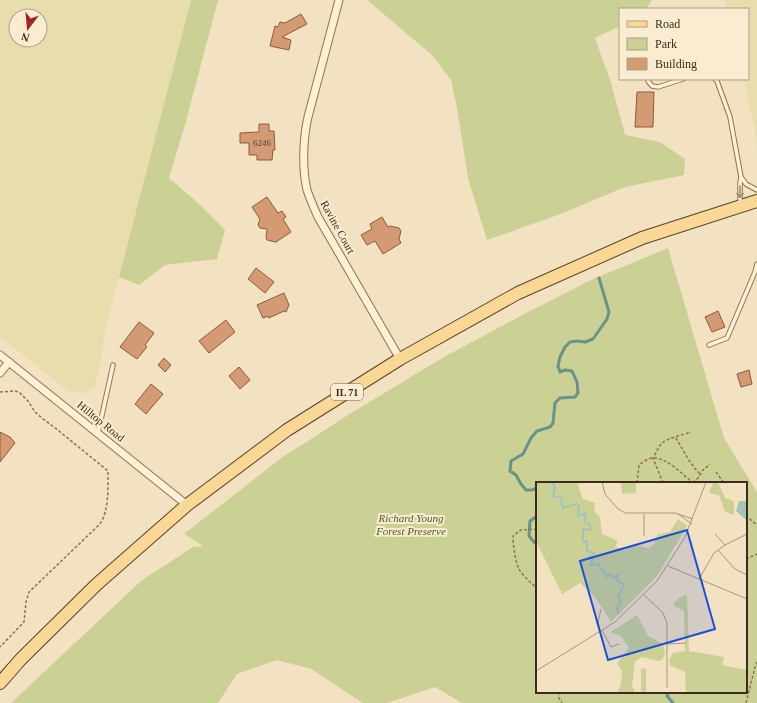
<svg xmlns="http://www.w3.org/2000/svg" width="757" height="703" font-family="'Times New Roman',serif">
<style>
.farmland{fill:#e8dead;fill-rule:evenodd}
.green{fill:#cbd194;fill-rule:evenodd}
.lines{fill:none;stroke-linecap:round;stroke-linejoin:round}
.stream{stroke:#6a9388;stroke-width:3}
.building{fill:#d49a73;stroke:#8f5a3a}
.service-casing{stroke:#8d7356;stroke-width:5.5}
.minor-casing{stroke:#8d7356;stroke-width:9}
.primary-casing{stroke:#5a402b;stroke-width:14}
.path{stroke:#8d7356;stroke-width:1.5;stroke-dasharray:3 2;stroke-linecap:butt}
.service{stroke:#fcf0d5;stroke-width:3.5}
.minor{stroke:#fcf0d5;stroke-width:7}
.primary{stroke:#f9d895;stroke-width:12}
.oneway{stroke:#9c8e78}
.labels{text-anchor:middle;stroke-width:4;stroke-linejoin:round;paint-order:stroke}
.number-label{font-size:9px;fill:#614732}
.shield{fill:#f9ecd1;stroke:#746552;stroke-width:1}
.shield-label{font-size:10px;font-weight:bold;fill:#3b2b1c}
.street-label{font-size:11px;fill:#3b2b1c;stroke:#f9ecd1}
.park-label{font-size:11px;font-style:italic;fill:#4c5a21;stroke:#f9ecd1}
.inset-river{fill:none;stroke:#a4c4ba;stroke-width:2}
.inset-road{fill:none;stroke:#a9997f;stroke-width:1}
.view{fill:#1d4ed8;fill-opacity:0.15;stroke:#1d4ed8;stroke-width:2}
.inset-edge{fill:none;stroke:#3b2b1c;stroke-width:2}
</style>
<rect width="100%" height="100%" fill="#f2e2c1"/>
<g class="farmland">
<path d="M0,0H191L105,331L101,362L94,386L85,393L68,391L0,336ZM16,16H40V40H16Z"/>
<polygon points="725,0 757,0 757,153 755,130 744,79 748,79 748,9 727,9"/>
</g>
<g class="green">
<polygon points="191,0 218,0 185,125 169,178 198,203 225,230 217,259 165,265 139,285 119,277"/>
<polygon points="367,0 652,0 646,9 620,9 620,26 595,38 611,83 625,135 660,142 685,159 684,175 625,187 558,215 487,240 468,178 457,108 451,80 432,55"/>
<path d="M668,248L724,438L757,492V703H462L435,687L387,703H363L311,669L277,660L237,674L218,703H11L141,581L193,547L203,546L184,534L280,459L348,415L444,357L534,309L593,279ZM537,483H746V692H537Z"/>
</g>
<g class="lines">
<g class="stream">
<polyline points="537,488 532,490 526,490 521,484 516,475 510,471 511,461 523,454 531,438 537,431 550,427 553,423 555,403 560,398 575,397 578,393 577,382 572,371 565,370 560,372 558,366 560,357 565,347 570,342 577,341 585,342 593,339 607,319 609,312 599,278"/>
<polyline points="537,516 530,521 529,536 534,542 537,543"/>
<polyline points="669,692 667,696 673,703"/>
</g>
</g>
<g class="building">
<polygon points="301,14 307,24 282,37 291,40 289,50 270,46 275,26 278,27 280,22 285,23"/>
<polygon points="637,92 654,92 653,127 635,127"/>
<polygon points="259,124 269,124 269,131 274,131 275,150 273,150 272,160 257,160 257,155 249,155 249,143 240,143 240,133 259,132"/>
<polygon points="267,197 278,213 282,211 286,217 283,219 291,232 276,242 267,240 266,237 267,229 260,228 258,225 260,219 252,207"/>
<polygon points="382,217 388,227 390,226 399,228 401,231 399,239 401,243 383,254 375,241 367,245 361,235 372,229 370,224"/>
<polygon points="256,268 274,282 265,293 248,279"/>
<polygon points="284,293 289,305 286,312 284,311 269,318 268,316 263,318 257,305"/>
<polygon points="718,311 725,327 712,332 705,317"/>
<polygon points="226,320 235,332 209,353 199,341"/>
<polygon points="139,322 154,333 145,345 147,347 137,359 120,347"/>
<polygon points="164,358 171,365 165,372 158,365"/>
<polygon points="239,367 250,380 240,389 229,376"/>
<polygon points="749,370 752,384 741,387 737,374"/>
<polygon points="151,384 163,394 146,414 135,404"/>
<polygon points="0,432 10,437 15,443 0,462"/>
</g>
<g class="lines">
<defs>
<g id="service">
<polyline points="649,79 648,81 652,86 658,87 683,79"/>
<polyline points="715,79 717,81 730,117 741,177 740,183 740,203"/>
<polyline points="741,177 746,184 757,190"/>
<polyline points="709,345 727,338 755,272 757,264"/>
<polyline points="98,433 113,365"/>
</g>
<g id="minor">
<path d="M339,0L308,117C303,139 302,168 307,190C310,199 314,208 318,217L400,359"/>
<polyline points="0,355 187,505"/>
<polyline points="0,373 9,362"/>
</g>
<polyline id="primary" points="0,683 21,659 97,584 187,505 287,430 400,359 518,293 642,238 757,201"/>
</defs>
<use href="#service" class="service-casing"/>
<use href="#minor" class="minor-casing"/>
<use href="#primary" class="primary-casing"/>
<g class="path">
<path d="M0,392L14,391L19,392L28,401L35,412L42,418L59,431L108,471C108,487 109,511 100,524L29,592L26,602L24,622L0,647"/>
<path d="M676,438C683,450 690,464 700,474"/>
<polyline points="716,472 724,483"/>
<path d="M637,483L639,465C643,462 648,458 653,458C667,457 683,475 693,483"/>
<path d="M663,483L653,458C656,453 658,448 661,444C667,438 683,435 691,432"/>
<polyline points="693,483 699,477 702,471 710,464"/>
<polyline points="746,515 752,521 757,525"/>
<path d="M537,529L521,530L513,536C513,544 515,561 519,569C522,575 531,583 537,588"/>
<polyline points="746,559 757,554"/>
<polyline points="560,692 559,698 562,703"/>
<polyline points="746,703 755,667 757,662"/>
</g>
<use href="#service" class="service"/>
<use href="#minor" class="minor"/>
<use href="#primary" class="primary"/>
</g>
<defs><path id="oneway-shaft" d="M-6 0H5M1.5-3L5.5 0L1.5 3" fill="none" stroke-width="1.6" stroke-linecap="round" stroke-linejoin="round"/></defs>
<use class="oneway" href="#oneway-shaft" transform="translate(740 192) rotate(90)"/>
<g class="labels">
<g class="number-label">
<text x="262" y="146">6246</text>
</g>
<rect class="shield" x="331" y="384" width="32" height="16" rx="3"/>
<g class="shield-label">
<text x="347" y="396">IL 71</text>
</g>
<g class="street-label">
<text transform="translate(338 227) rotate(61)" y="4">Ravine Court</text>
<text transform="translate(101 421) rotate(39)" y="4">Hilltop Road</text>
</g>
<g class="park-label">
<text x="411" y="522">Richard Young<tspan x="411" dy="13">Forest Preserve</tspan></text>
</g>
</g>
<g transform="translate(536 482)">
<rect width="211" height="211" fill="#f2e2c1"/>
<path d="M0,0H41L47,17L59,21L58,29L64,35L66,52L82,59L79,65L90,68L98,63L113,66L118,62L122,52L134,50L142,37L151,44L121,94L75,140L59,115L44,101L26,112L0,59ZM85,0H100V11L86,12ZM177,0H182L189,16L198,19V33L189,30L183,13L173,11ZM148,113H151L153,169L188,175L186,183L211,188V211H150L149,190L134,183L133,178L137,171L149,169L148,129L138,124V120ZM101,133L112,154L127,162L129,172L126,178L122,179L106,175L99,179L96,204L99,211H81L85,203L86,190L81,181L93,166L85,154L75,150ZM105,186L110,187V211H105Z" fill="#cbd194"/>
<path d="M203,19H211V39L200,29Z" fill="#a4c4ba"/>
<path class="inset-river" d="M15,0L19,4L17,14L25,16L27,26L40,22L43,24L42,34L50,32L48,39L54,43V48L47,47V59H51V69L59,71L54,75L57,76L55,83L62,82L71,95L73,92L78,95L82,93L81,99L88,102L82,115L85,118L81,127L83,132"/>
<path class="inset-road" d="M66,0L69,12L81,26L89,31H139L157,37M108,32V54M142,32L156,42M179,52L189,63M182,68L199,87L211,93M132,84L211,117M163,97L178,71L189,63L211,52M108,113L127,131L131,141V206M66,148L75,165L83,162M64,150L62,140L65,127M131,162L150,161M0,189L79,140L121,99L149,55L170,0"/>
<path class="view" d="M151,48L179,147L72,178L44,79Z"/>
<rect width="211" height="211" class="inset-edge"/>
</g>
<rect x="619" y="8" width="130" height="72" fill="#f9ecd1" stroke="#ad9f89"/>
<rect x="627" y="21" width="20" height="6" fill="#f9d895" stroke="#ad9f89"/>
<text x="655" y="28" font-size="12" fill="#3b2b1c">Road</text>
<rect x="627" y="38" width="20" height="12" fill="#cbd194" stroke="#ad9f89"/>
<text x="655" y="48" font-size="12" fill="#3b2b1c">Park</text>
<rect x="627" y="58" width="20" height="12" fill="#d49a73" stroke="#ad9f89"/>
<text x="655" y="68" font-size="12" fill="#3b2b1c">Building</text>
<g transform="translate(28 28) rotate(196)"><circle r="19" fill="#f9ecd1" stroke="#ad9f89"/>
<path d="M0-3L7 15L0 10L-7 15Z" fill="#a22124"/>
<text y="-6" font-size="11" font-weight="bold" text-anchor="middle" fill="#3b2b1c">N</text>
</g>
</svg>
